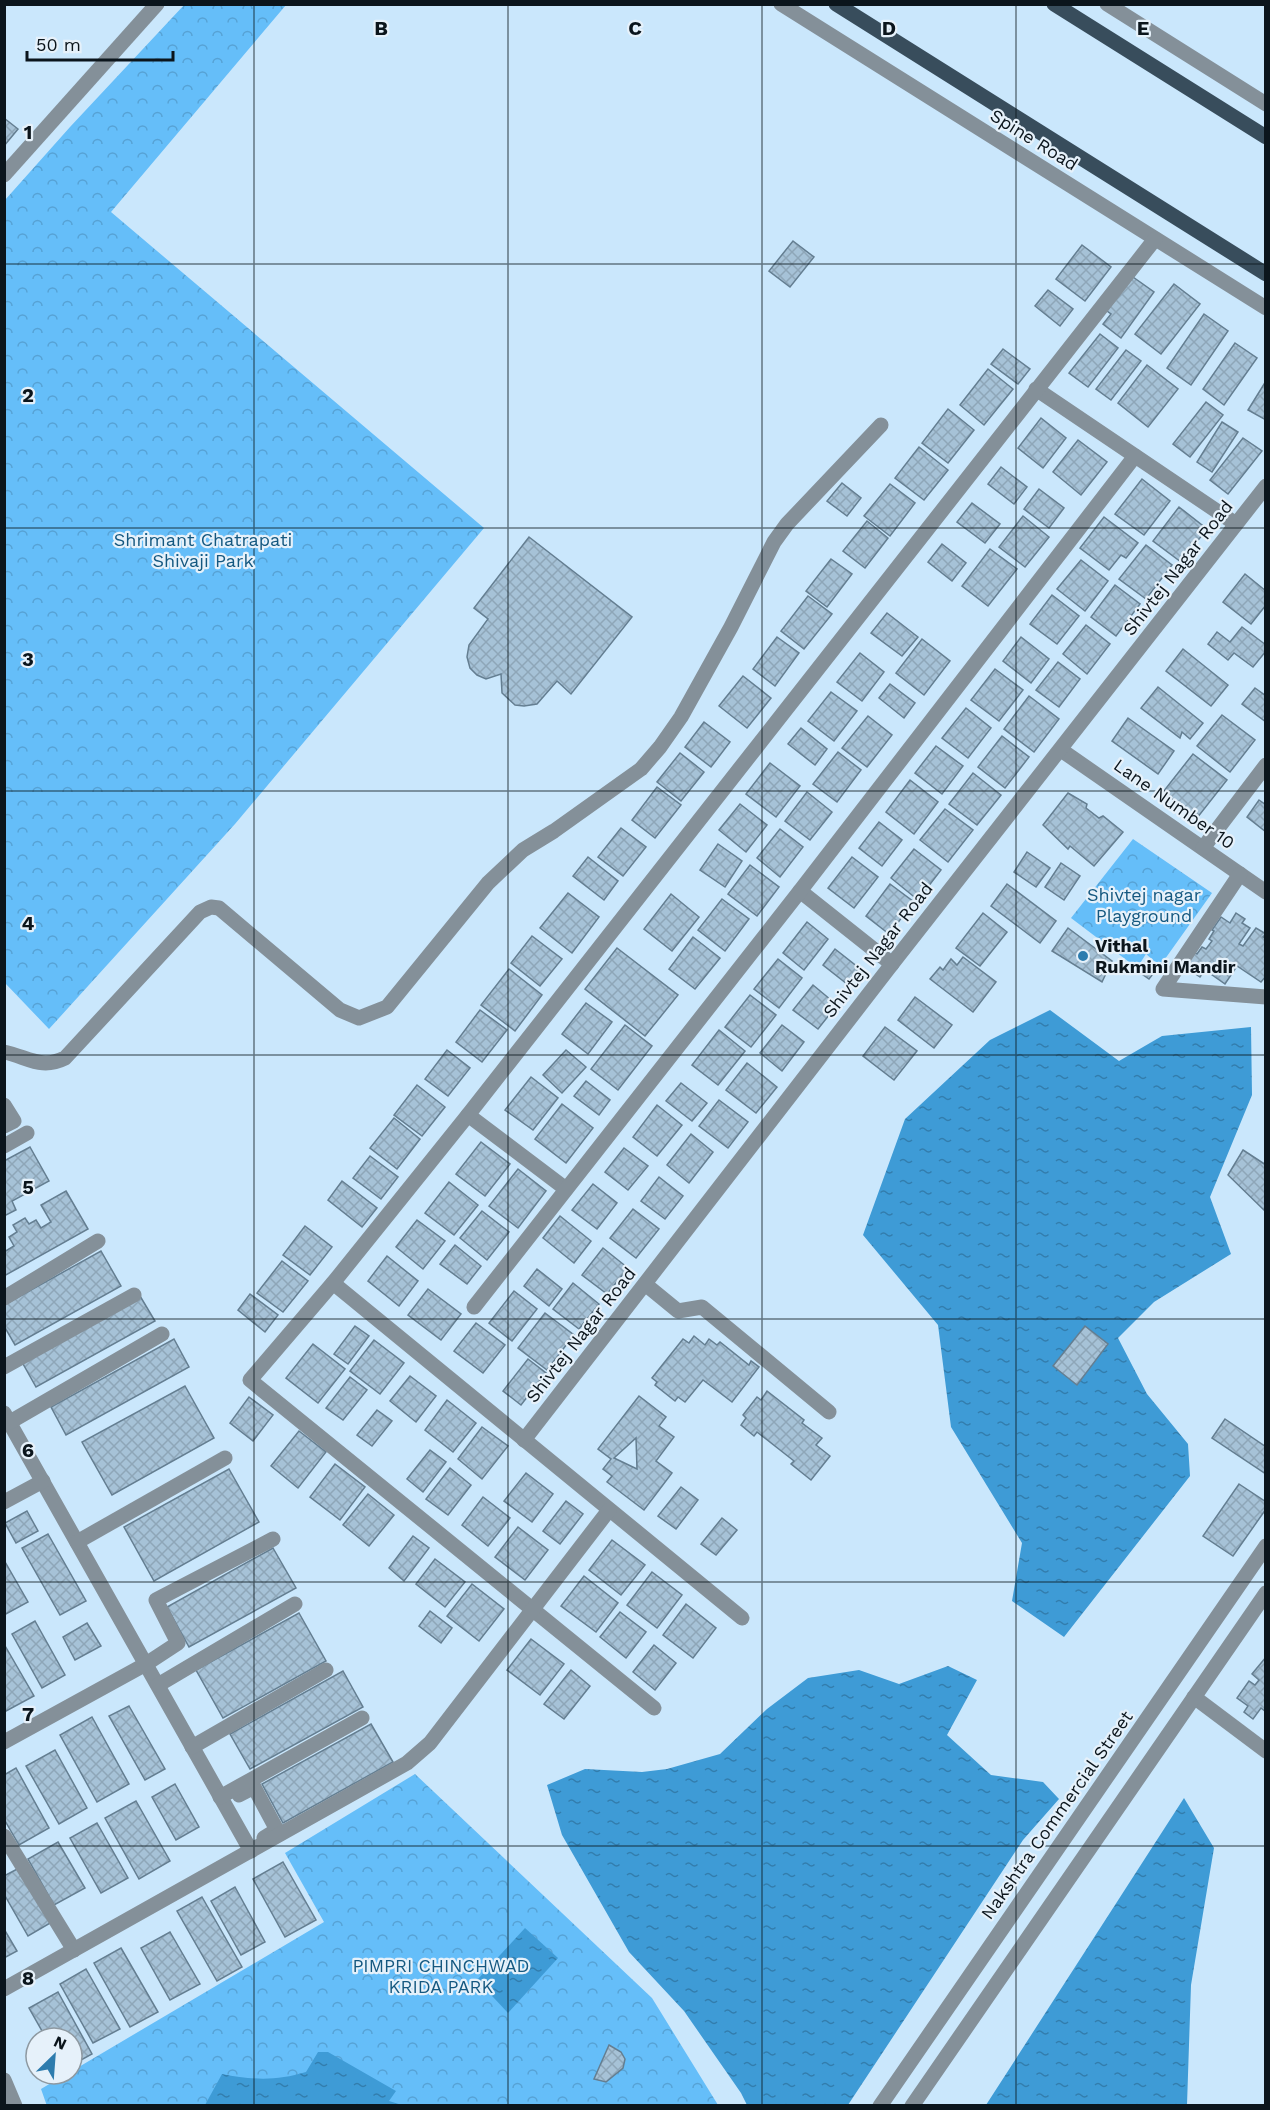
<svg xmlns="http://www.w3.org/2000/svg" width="1270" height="2110" font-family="'Work Sans',sans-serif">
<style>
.park{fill:url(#park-crowns)}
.water{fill:url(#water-ripples)}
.building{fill:url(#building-cross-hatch);stroke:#647e91;stroke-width:1.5;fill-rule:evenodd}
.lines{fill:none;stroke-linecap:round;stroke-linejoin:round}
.minor{stroke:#849099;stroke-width:15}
.major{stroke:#384d5c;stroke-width:15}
.grid{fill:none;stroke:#0b151c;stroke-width:1.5;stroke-opacity:0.55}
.poi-dot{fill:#2d7cae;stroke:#e6f1fa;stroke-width:2}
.labels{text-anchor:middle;stroke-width:4.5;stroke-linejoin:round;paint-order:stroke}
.street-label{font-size:18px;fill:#0b151c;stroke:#e6f1fa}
.park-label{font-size:18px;fill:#145880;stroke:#e6f1fa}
.poi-label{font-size:18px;font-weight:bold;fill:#0b151c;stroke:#e6f1fa;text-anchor:start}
.grid-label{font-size:20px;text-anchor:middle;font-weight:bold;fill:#0b151c;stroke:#e6f1fa;stroke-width:4.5;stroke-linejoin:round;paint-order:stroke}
</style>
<defs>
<pattern id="park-crowns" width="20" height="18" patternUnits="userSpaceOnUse" patternTransform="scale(1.5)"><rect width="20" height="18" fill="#65bef9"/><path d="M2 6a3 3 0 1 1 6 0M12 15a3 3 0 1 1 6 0" fill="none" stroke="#56a2d5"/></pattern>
<pattern id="water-ripples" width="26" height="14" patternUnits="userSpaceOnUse" patternTransform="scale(1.5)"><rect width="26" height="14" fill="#3e9bd6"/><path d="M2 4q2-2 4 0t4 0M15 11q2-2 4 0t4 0" fill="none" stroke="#327dad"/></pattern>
<pattern id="building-cross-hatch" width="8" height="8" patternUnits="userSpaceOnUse" patternTransform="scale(1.5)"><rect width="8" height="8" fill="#a6c2d7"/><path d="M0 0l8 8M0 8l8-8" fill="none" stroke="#8ea6b8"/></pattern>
</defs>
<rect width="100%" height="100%" fill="#cae7fc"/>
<g class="park">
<polygon points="185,4 286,5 111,212 484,528 235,824 49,1029 5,983 5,200 70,127"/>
<polygon points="1133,839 1212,893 1160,966 1146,954 1137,968 1071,918"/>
<polygon points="415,1774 652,1998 718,2105 47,2106 41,2089 66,2074 72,2074 72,2071 324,1922 285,1853"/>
</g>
<g class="water">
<polygon points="1050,1010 1119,1061 1162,1036 1251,1027 1252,1095 1210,1197 1231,1254 1154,1302 1118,1338 1147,1394 1188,1444 1190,1476 1064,1637 1012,1601 1022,1543 951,1427 938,1325 863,1235 905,1119 990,1040"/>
<polygon points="948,1666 977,1680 947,1735 991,1775 1043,1782 1059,1799 1023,1840 848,2105 747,2105 741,2093 684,2011 629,1952 562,1835 547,1785 585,1769 642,1772 667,1769 720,1754 767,1709 808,1678 859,1670 899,1684"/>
<polygon points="1184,1798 1214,1848 1191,1985 1187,2105 986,2105"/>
<polygon points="525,1928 558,1958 508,2013 477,1980"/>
<path d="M318,2052H328L396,2091L389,2101L402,2105H205L222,2074C253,2080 276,2081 306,2072Z"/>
</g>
<g class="building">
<polygon points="4,118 18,129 4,146"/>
<polygon points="793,241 814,257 790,287 769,271"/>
<polygon points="1082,245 1111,267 1085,301 1056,279"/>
<polygon points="1133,277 1154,292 1121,338 1103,324 1111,314 1104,309"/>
<polygon points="1174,284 1200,304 1161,354 1135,334"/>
<polygon points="1048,290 1073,309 1060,326 1035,306"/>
<polygon points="1204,314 1228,331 1191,385 1167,368"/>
<polygon points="1100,334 1118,348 1088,387 1069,373"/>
<polygon points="1235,343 1257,358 1224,405 1203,389"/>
<polygon points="1003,349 1030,369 1018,384 991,364"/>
<polygon points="1126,350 1141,361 1111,400 1096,389"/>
<polygon points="1147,365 1178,389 1148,427 1118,403"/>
<polygon points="988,369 1013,389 984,425 960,405"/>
<polygon points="1266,381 1266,420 1248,410"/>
<polygon points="1206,402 1223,415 1190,457 1173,444"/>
<polygon points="948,409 974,430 948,463 922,443"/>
<polygon points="1041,418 1066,438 1043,468 1018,448"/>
<polygon points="1222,422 1238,432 1212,472 1197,462"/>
<polygon points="1243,438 1262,451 1228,494 1210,480"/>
<polygon points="1078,440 1107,462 1081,495 1053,472"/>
<polygon points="919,447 948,470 924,500 895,478"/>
<polygon points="1001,467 1027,487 1014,504 988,484"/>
<polygon points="1142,479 1170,501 1144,535 1115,514"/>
<polygon points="842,483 861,498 847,516 827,501"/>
<polygon points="890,484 915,503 890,536 864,516"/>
<polygon points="1039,489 1064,508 1049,528 1024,509"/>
<polygon points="972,503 1000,524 985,543 957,522"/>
<polygon points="1179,507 1207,529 1181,562 1153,541"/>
<polygon points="1023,516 1049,537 1025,567 999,547"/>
<polygon points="1104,517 1138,543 1126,558 1121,555 1109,570 1080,548"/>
<polygon points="867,521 888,538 865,568 843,551"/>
<polygon points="529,537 632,617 571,694 557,681 537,704 524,706 515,705 502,693 501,674 486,679 477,675 470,668 467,657 469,645 488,619 474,608"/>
<polygon points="942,544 966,563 952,581 928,562"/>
<polygon points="1146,545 1172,565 1146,599 1119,579"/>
<polygon points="990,549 1017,569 988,606 962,586"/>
<polygon points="831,559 852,574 827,607 806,591"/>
<polygon points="1081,560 1108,581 1085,611 1057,589"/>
<polygon points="1245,574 1266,591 1266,605 1251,624 1223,602"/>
<polygon points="1115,585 1140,604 1116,636 1091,617"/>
<polygon points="1052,595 1079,616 1057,644 1030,624"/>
<polygon points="808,596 832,614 804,649 781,631"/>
<polygon points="887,613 918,637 902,656 871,633"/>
<polygon points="1086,625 1110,644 1087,674 1063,654"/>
<polygon points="1242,627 1266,645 1266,651 1253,667 1234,653 1228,660 1208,644 1217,632 1230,642"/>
<polygon points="777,637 799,653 775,686 753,669"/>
<polygon points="1021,637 1049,659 1031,683 1003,661"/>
<polygon points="922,639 950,661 924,695 896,673"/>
<polygon points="1183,649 1228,685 1211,706 1166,671"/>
<polygon points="860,653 884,672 862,701 837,682"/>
<polygon points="1058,662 1080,679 1059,707 1036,690"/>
<polygon points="995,669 1023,690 999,721 971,700"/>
<polygon points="743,676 771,698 747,728 719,706"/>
<polygon points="890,684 915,703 904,718 879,698"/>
<polygon points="1158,687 1203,723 1190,739 1182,732 1180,738 1141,708"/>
<polygon points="1255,688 1266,696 1266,722 1242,704"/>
<polygon points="831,692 857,711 834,741 808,721"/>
<polygon points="1029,696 1059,719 1034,752 1004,729"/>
<polygon points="966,708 991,728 968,758 942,738"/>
<polygon points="1222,715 1255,740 1230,772 1197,746"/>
<polygon points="868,716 892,735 867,767 842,748"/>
<polygon points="1128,718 1174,751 1158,774 1112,741"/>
<polygon points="704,722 730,742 711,767 685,747"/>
<polygon points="801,728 827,749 815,765 788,744"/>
<polygon points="1002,736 1029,757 1005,788 978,767"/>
<polygon points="936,746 963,766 942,794 915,773"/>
<polygon points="838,752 861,770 837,802 813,784"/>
<polygon points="680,753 704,772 681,801 657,782"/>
<polygon points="1193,754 1227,780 1197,818 1163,792"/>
<polygon points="770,763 800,786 776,817 746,794"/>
<polygon points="973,773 1001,795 977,825 949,804"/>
<polygon points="910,780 938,802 914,834 886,812"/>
<polygon points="657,787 681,805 655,838 632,820"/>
<polygon points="807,792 832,812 810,840 785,821"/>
<polygon points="1068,793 1087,804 1086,808 1099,818 1103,816 1123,832 1094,866 1070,846 1068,849 1043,825"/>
<polygon points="1259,800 1266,805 1266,832 1247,817"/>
<polygon points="740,804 767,825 746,852 719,830"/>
<polygon points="945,809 973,830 948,862 920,840"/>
<polygon points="879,822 902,840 882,866 859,848"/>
<polygon points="621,828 646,847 623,876 598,857"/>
<polygon points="780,829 803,847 780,877 757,858"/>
<polygon points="718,844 742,861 725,887 700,870"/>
<polygon points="914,849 941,870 918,900 891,878"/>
<polygon points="1027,852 1050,868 1036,887 1014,872"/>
<polygon points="588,857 618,881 604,900 573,876"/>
<polygon points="852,857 878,877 854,908 828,888"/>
<polygon points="1061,863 1080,876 1064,900 1045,887"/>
<polygon points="750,865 779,887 757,916 728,894"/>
<polygon points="890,884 914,902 889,934 866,916"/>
<polygon points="1007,884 1056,921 1040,943 991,906"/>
<polygon points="568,893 599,917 572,953 540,928"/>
<polygon points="671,894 699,917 672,951 644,929"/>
<polygon points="722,899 749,919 725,951 698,930"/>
<polygon points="983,913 1007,932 980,966 956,948"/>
<polygon points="1236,913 1245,919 1242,923 1250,928 1239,944 1243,946 1256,928 1266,934 1263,937 1266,939 1266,976 1261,982 1237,966 1225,984 1205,970 1200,977 1184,966 1194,952 1197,954 1202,947 1206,949 1212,941 1209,939 1214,931 1212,930 1221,917 1230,923"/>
<polygon points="807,922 828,939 804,970 783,953"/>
<polygon points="1068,928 1112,961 1102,982 1052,951"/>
<polygon points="532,936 562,959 540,986 511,963"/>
<polygon points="693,937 720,958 695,989 669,969"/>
<polygon points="617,948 678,995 645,1036 585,989"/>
<polygon points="835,949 859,968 847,984 823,965"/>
<polygon points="963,957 996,982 973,1012 930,979 940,967 943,970 951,959 957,965"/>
<polygon points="778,959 802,978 779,1008 754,989"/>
<polygon points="1145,963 1156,970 1149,979 1139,972"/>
<polygon points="509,969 542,995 515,1031 481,1005"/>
<polygon points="813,985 837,1005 818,1029 793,1010"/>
<polygon points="750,995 776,1015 751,1047 725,1027"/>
<polygon points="915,997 952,1025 934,1048 898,1020"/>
<polygon points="586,1003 612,1022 588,1054 562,1034"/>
<polygon points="480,1010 507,1030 482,1062 456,1042"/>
<polygon points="625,1025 652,1046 618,1090 591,1069"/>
<polygon points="782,1025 804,1042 782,1071 760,1053"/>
<polygon points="885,1027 917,1051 894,1080 863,1056"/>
<polygon points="719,1030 745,1051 718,1085 692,1065"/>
<polygon points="447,1050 470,1068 448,1096 425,1079"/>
<polygon points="566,1050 586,1067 562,1093 543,1075"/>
<polygon points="747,1063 777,1087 756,1113 726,1090"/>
<polygon points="531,1077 558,1098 533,1130 505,1110"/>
<polygon points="586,1081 610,1100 599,1115 574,1096"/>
<polygon points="681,1083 707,1103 692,1121 666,1101"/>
<polygon points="417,1085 445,1107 422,1136 394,1115"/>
<polygon points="719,1100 748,1122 728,1148 699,1126"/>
<polygon points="562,1104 593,1128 566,1163 535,1139"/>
<polygon points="657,1105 682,1125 657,1156 633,1137"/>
<polygon points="394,1118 420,1139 397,1169 370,1148"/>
<polygon points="691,1134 713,1152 689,1183 667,1165"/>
<polygon points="481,1142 510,1164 485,1196 456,1174"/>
<polygon points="30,1147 49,1181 12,1201 16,1210 4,1216 4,1161"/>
<polygon points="624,1148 648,1166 628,1190 605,1172"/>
<polygon points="1243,1150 1266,1165 1266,1212 1228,1175"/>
<polygon points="370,1156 398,1177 381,1199 353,1178"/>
<polygon points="518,1169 546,1191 518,1228 489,1206"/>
<polygon points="659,1177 683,1196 665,1219 641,1201"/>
<polygon points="342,1181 377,1208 362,1227 328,1200"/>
<polygon points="449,1182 478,1205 454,1235 425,1213"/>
<polygon points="593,1184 617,1203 597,1229 572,1210"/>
<polygon points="66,1191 88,1229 4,1276 4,1252 14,1246 9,1237 17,1232 13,1225 25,1218 29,1224 36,1220 41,1228 51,1222 41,1205"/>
<polygon points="633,1209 659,1229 636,1258 610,1238"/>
<polygon points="482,1211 509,1232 487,1260 460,1238"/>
<polygon points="560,1216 591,1241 574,1263 543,1238"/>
<polygon points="417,1220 445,1241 423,1269 396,1247"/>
<polygon points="305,1226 332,1247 310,1275 283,1255"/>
<polygon points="455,1245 481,1266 467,1284 440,1264"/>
<polygon points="603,1248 628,1268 607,1294 582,1275"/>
<polygon points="101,1251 121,1286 15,1345 4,1326 4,1305"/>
<polygon points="387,1256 418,1281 399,1306 368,1281"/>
<polygon points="282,1261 308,1281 283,1312 257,1293"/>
<polygon points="537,1269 562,1289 549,1306 524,1286"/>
<polygon points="573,1283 599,1304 579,1329 553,1309"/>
<polygon points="428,1289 461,1314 441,1340 408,1315"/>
<polygon points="514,1291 537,1309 512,1341 489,1323"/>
<polygon points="250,1294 278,1315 265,1332 238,1310"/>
<polygon points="140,1296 155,1321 36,1387 22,1362"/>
<polygon points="545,1313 574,1335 547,1370 518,1348"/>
<polygon points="476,1323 505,1345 483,1373 454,1351"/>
<polygon points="355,1326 369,1336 348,1364 334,1354"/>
<polygon points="1085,1326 1108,1344 1077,1385 1053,1366"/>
<polygon points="694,1336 705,1345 709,1339 717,1345 720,1342 749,1365 751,1361 759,1367 732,1402 703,1380 685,1402 678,1397 675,1401 655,1385 657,1382 652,1378 683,1339 689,1343"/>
<polygon points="174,1339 189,1367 66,1435 51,1407"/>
<polygon points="374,1340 404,1363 380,1394 350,1371"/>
<polygon points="313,1344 345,1369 318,1403 286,1378"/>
<polygon points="528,1359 546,1373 521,1405 503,1391"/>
<polygon points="410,1376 436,1396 416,1422 390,1401"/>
<polygon points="350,1377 367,1390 343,1420 326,1408"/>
<polygon points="185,1386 214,1438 112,1495 82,1442"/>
<polygon points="767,1391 804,1420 802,1423 822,1438 816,1445 830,1456 811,1480 791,1464 794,1461 757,1432 754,1436 741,1425 746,1418 743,1415 757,1397 761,1400"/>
<path d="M639,1396L666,1417L659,1426L674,1437L656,1461L672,1473L644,1510L607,1482L612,1476L603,1469L611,1459L598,1449ZM636,1438L637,1469L614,1458Z"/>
<polygon points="249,1397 273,1415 253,1441 230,1423"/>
<polygon points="447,1400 476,1423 453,1452 425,1430"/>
<polygon points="377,1410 392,1421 372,1446 357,1435"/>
<polygon points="1225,1419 1266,1447 1266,1474 1212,1438"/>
<polygon points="482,1427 508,1446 482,1479 458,1459"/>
<polygon points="299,1431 326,1452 298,1488 271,1466"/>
<polygon points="430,1450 446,1462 423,1492 407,1479"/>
<polygon points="335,1464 365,1487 340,1520 310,1497"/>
<polygon points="450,1468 471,1485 448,1515 426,1499"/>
<polygon points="229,1469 259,1522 154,1581 124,1527"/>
<polygon points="526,1473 553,1494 532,1522 504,1501"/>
<polygon points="1239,1484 1266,1502 1266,1509 1233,1556 1203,1536"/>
<polygon points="681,1487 698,1500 676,1529 658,1516"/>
<polygon points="368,1494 394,1515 369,1546 343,1525"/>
<polygon points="483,1497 510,1518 488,1546 462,1525"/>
<polygon points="566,1501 583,1514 560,1544 543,1531"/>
<polygon points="27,1511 38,1531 16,1543 5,1523"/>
<polygon points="722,1518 737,1530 716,1555 701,1544"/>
<polygon points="518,1527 548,1550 525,1580 495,1557"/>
<polygon points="48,1534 86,1601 60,1615 22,1548"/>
<polygon points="413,1536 429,1548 404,1581 389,1568"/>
<polygon points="612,1540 645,1565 621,1595 589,1570"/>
<polygon points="273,1548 296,1588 189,1647 167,1607"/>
<polygon points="435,1559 465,1582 445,1607 416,1584"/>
<polygon points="4,1560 28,1602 4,1615"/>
<polygon points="652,1572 682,1595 657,1628 627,1605"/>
<polygon points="584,1576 618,1603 596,1632 561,1606"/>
<polygon points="472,1584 504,1609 479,1641 447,1616"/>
<polygon points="686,1604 716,1628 693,1658 663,1635"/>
<polygon points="430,1611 452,1628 441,1643 419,1626"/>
<polygon points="620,1612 646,1632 626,1658 600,1637"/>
<polygon points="299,1613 326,1661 223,1718 196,1670"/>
<polygon points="35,1621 65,1675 42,1688 12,1634"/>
<polygon points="87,1623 101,1646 75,1660 63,1637"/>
<polygon points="531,1639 564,1664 540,1695 507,1670"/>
<polygon points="4,1644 34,1696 6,1711 4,1709"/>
<polygon points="654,1645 676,1663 655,1690 633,1672"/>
<polygon points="1266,1657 1266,1712 1261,1708 1253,1719 1244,1712 1248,1706 1237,1698 1249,1681 1255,1685 1259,1680 1252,1674"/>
<polygon points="571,1670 590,1686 564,1719 544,1704"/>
<polygon points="343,1671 363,1707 250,1769 230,1734"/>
<polygon points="129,1706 165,1769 145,1780 109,1716"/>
<polygon points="92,1717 129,1784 97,1802 60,1735"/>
<polygon points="371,1724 393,1762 283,1823 262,1784"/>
<polygon points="55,1750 87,1808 59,1824 26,1766"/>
<polygon points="16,1768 49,1828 19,1845 4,1819 4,1775"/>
<polygon points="175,1784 199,1827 176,1840 152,1797"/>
<polygon points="136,1801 170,1861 139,1879 105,1818"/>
<polygon points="97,1823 128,1878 101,1893 70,1838"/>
<polygon points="58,1842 85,1888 54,1905 28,1859"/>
<polygon points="283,1862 316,1920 285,1937 253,1879"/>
<polygon points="21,1867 52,1922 28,1936 4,1894 4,1876"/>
<polygon points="235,1887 265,1942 241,1955 211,1901"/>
<polygon points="202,1897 242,1967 217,1981 177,1911"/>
<polygon points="4,1929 17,1951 4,1958"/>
<polygon points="170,1932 200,1984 170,2000 141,1948"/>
<polygon points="121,1948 158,2012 130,2027 94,1963"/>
<polygon points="86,1969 120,2029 93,2043 60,1984"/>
<polygon points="58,1992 92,2054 72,2065 72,2038 46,2038 29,2008"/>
<polygon points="609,2045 621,2052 625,2059 623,2068 606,2082 594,2079"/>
</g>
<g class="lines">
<g class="minor">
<polyline points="781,4 1266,308"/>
<polyline points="1107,4 1266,104"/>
<polyline points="4,175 157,4"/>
<polyline points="1036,389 1236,524"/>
<polyline points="1061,750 1266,892"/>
<polyline points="1203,848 1266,765"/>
<polyline points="1240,874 1163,989 1266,997"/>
<polyline points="800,891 892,964"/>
<path d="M4,1052C28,1057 41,1070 65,1058L200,912L211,907L219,908L340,1010L359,1018L387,1007L488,883L523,850L554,831L641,769L660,747L681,717L731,627L774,542L787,524L881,425"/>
<polyline points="4,1105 14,1121 4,1126"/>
<polyline points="468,1115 566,1189"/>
<polyline points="4,1146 27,1133"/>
<polyline points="333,1283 742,1618"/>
<polyline points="645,1284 678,1311 702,1307 829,1412"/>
<polyline points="4,1298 98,1241"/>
<polyline points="474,1307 800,891 1135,456"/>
<polyline points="4,1367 134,1295"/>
<polyline points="4,1413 251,1851"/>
<polyline points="10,1422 162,1334"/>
<polyline points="524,1440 892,964 1266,486"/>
<polyline points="4,1502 43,1481"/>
<polyline points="77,1542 225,1458"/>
<polyline points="158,1685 295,1604"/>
<polyline points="1194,1697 1266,1751"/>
<polyline points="654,1708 250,1380 333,1283 468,1115 1155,239"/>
<polyline points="4,1742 146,1664 178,1643 156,1600 273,1539"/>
<polyline points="192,1747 326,1670"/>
<polyline points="239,1795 254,1787 277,1830 264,1838"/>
<polyline points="220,1797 362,1718"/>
<polyline points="4,1836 74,1950"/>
<polyline points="4,1989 407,1763 430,1743 609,1510"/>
<polyline points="4,2080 15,2106"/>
<polyline points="880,2106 1266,1546"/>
<polyline points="912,2106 1266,1593"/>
</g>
<g class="major">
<polyline points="836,4 1266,274"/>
<polyline points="1054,4 1266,137"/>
</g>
</g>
<path class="grid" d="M254,4V2106M508,4V2106M762,4V2106M1016,4V2106M4,264H1266M4,528H1266M4,791H1266M4,1055H1266M4,1319H1266M4,1582H1266M4,1846H1266"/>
<circle class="poi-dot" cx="1083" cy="956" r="6"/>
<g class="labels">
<g class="street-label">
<text transform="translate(1034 140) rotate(32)" y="6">Spine Road</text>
<text transform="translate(1178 568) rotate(-52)" y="6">Shivtej Nagar Road</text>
<text transform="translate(1174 804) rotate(35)" y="6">Lane Number 10</text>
<text transform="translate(878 950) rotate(-52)" y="6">Shivtej Nagar Road</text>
<text transform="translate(581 1335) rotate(-52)" y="6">Shivtej Nagar Road</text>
<text transform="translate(1057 1815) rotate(-55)" y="6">Nakshtra Commercial Street</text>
</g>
<g class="park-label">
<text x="203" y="546">Shrimant Chatrapati<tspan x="203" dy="21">Shivaji Park</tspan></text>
<text x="1144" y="901">Shivtej nagar<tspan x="1144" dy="21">Playground</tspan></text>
<text x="441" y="1972">PIMPRI CHINCHWAD<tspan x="441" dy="21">KRIDA PARK</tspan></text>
</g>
<g class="poi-label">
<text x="1095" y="952">Vithal<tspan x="1095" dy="21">Rukmini Mandir</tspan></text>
</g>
</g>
<g class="grid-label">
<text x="381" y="35">B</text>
<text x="635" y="35">C</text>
<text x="889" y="35">D</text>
<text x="1143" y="35">E</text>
<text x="28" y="139">1</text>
<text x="28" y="402">2</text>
<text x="28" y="666">3</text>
<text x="28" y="930">4</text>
<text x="28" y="1194">5</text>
<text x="28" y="1457">6</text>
<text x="28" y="1721">7</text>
<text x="28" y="1985">8</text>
</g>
<rect width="1270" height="2110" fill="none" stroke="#0b151c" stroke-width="12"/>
<g transform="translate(54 2056) rotate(25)"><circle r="28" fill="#e6f1fa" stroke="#8e99a1" stroke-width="1.5"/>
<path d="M0-4.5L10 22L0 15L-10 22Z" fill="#2d7cae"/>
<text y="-9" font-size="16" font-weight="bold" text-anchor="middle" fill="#0b151c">N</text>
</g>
<path d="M27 51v9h146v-9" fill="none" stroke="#0b151c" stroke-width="3"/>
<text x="36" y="51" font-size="18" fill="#0b151c" stroke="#e6f1fa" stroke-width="4.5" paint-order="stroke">50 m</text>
</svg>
